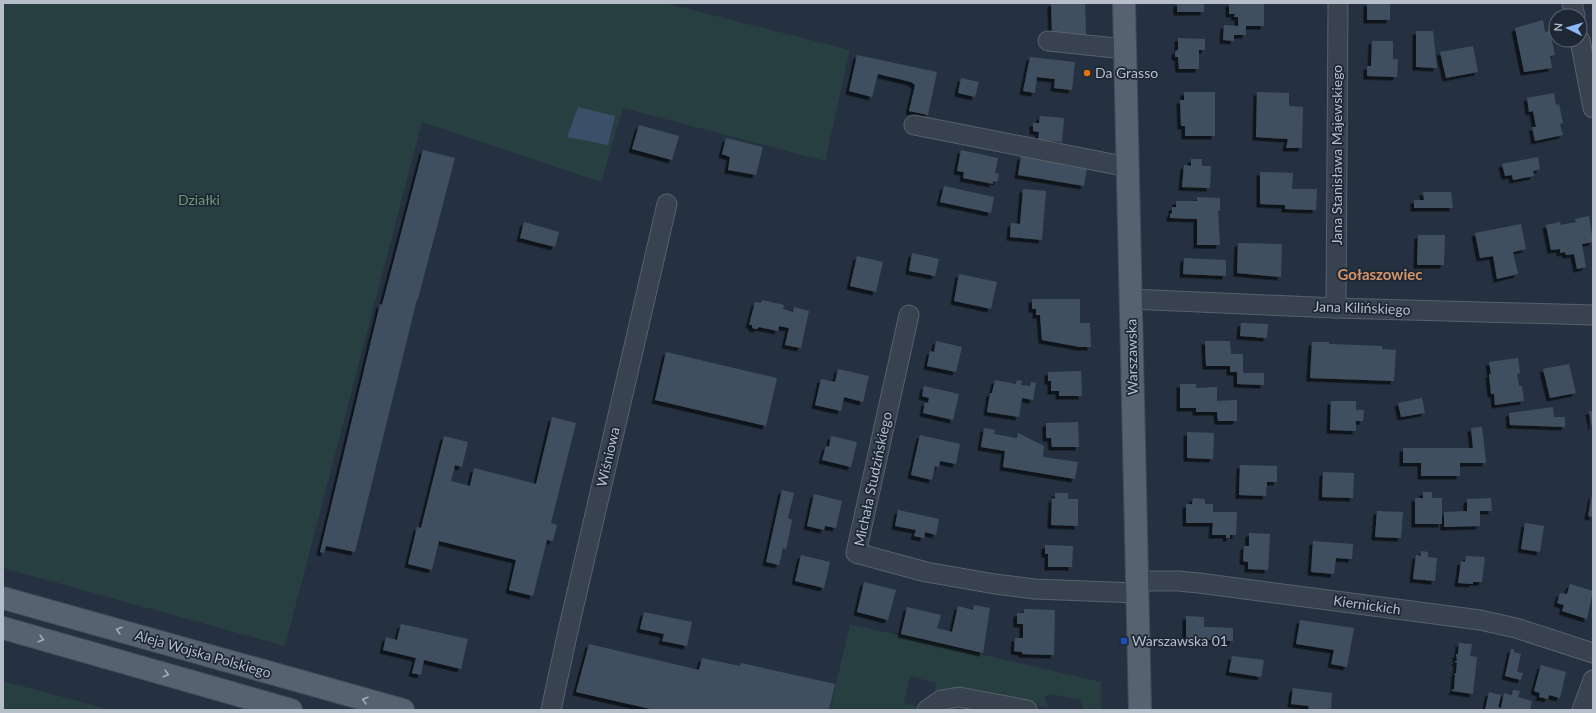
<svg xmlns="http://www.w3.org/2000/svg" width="1596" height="713" font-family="Lato,sans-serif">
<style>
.green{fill:#273f41}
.water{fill:#3b4f69}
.building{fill:#41505f;filter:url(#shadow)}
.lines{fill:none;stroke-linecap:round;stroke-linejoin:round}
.minor-casing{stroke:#57616d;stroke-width:21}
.major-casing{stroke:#434c59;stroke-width:24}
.minor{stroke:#394350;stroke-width:19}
.major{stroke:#576270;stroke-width:22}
.oneway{stroke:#a3acb8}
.food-dot{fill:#e8710a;stroke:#1e2835;stroke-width:1.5}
.transit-dot{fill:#1a4fb4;stroke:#1e2835;stroke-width:1.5}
.labels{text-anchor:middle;stroke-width:3.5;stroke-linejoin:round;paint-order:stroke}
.poi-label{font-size:14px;fill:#b6beca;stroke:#1e2835;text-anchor:start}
.street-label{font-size:14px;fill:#b6beca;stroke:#1e2835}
.park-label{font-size:14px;fill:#6d9b76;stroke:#1e2835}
.neighbourhood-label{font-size:15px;font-weight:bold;fill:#d69466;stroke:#1e2835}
</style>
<defs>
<filter id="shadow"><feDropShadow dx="-3.5" dy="3.5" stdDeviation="0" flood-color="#0009"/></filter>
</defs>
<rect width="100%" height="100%" fill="#253140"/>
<g class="green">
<polygon points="3,3 665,3 850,50 825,161 623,108 601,182 422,122 285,646 3,568"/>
<polygon points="850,624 1101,682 1101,710 1083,710 1080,700 1051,694 1045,696 1048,708 957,688 945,689 935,692 936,683 910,676 904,703 918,707 915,710 830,710"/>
<polygon points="3,681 111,710 3,710"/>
</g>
<polygon class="water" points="578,107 615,116 608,145 567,137"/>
<g class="building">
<polygon points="1051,3 1085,3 1086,35 1052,35"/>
<rect x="1177" y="3" width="27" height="9"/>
<polygon points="1229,3 1264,3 1264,26 1246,26 1246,35 1234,35 1234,41 1223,40 1224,25 1238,26 1238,17 1234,17 1235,14 1229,14"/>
<rect x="1367" y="3" width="23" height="17"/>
<polygon points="1543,20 1545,32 1550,31 1555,55 1550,56 1552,68 1524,72 1515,28"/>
<polygon points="1416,31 1433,31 1437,68 1416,67"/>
<polygon points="1178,38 1205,39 1205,50 1199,50 1199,69 1179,69 1178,57 1175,57 1175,51 1178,50"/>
<polygon points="1372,41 1393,41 1393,59 1398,59 1397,77 1367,76 1367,66 1371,66"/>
<polygon points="1473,46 1478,72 1446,78 1440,52"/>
<polygon points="857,55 937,72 928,115 909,111 915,85 911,82 878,74 872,97 849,91"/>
<polygon points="1030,57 1075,62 1072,90 1054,88 1055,79 1037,77 1035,93 1023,91"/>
<polygon points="961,78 979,82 975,97 958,93"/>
<polygon points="1184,92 1215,92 1215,136 1185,136 1185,126 1181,126 1180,100 1184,100"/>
<polygon points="1257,92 1289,93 1289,106 1303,107 1302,148 1286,148 1288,139 1256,137"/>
<polygon points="1554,93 1556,105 1559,104 1563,123 1560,124 1563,135 1535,141 1532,127 1536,127 1533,111 1529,112 1527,98"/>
<polygon points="1040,116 1064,118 1062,142 1038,140 1039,132 1033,131 1033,123 1039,123"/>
<polygon points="639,125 679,136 672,160 632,149"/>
<polygon points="726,138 763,147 756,175 728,170 730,157 722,154"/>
<polygon points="423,150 455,158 418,299 417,299 355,552 326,546 324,553 320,552 380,304 382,305"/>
<polygon points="961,150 998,158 995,173 999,174 997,182 993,181 993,184 963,178 964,172 957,171"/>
<polygon points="1021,156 1087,168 1084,186 1018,175"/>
<polygon points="1538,157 1540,169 1533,171 1534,176 1513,180 1512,175 1505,176 1502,164"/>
<polygon points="1191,159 1202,159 1202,166 1211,166 1210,188 1182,187 1184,165 1191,166"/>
<polygon points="1260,172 1293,173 1292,189 1317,189 1316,210 1285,209 1285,205 1260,204"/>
<polygon points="944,186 994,197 991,213 940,202"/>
<polygon points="1023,189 1046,191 1042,240 1010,237 1011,223 1020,224"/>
<polygon points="1423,192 1451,192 1453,208 1414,208 1414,200 1424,200"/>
<polygon points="1197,197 1220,198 1220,211 1218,211 1220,245 1197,245 1197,219 1170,218 1170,214 1172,213 1172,207 1176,207 1176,201 1197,201"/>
<polygon points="1589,216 1593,242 1582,244 1586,267 1577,269 1574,254 1566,255 1565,252 1560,253 1560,249 1551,250 1546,225 1560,222 1561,225 1576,222 1575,219"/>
<polygon points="524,222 559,232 555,247 520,238"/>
<polygon points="1521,224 1526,249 1513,252 1518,274 1497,279 1493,256 1480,258 1475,233"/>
<polygon points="1418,235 1445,235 1444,265 1417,265"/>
<polygon points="1238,243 1282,244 1281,277 1237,273"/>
<polygon points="912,253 939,259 935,276 909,271"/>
<polygon points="857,256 883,262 876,292 850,286"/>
<polygon points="1184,258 1226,260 1226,276 1183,274"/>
<polygon points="959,274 997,282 991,309 954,301"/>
<polygon points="1032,299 1080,299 1080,323 1090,323 1091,347 1080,347 1042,340 1040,315 1036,315 1036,309 1032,309"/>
<polygon points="762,300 784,305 783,309 793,312 794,307 809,311 801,348 785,345 789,328 779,326 778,331 759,327 757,329 752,328 752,325 749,325 755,302 761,303"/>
<polygon points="1241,323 1268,324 1267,338 1240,336"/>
<polygon points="936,341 962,347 956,372 927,366 930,351 934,352"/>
<polygon points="1205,341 1230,341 1231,354 1243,354 1243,373 1264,373 1264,385 1237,384 1237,372 1230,372 1230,366 1206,366"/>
<polygon points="1312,342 1329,342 1329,344 1382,346 1382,349 1396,350 1394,381 1310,378"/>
<polygon points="666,352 777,378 766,426 655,400"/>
<polygon points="1518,358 1520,373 1517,374 1519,386 1522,386 1524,401 1495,405 1494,394 1491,394 1489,374 1491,374 1489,362"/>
<polygon points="1569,364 1576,393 1550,398 1543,369"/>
<polygon points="838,369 869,376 863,402 844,397 841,411 815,405 821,379 835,382"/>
<polygon points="1081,371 1082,396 1059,396 1059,391 1051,391 1051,381 1048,381 1048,372"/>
<polygon points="995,380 1016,384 1017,380 1022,381 1021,385 1030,386 1031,382 1036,383 1033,400 1022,398 1019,417 987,412 990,393 992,393"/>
<polygon points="1180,384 1196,384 1196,388 1217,387 1217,401 1237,400 1237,421 1218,421 1217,412 1196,412 1196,408 1180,408"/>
<polygon points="924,386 959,394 953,420 923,413 925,402 928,403 929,398 922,396"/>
<polygon points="1422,398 1425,413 1401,417 1398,403"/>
<polygon points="1331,401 1356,401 1356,410 1364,410 1363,421 1356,421 1356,431 1330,430"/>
<polygon points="1553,407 1554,417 1565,417 1565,427 1510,425 1509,413"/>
<polygon points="1589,411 1593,411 1593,427 1592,427"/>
<polygon points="552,417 576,423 551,523 557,525 553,541 547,540 533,596 509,590 516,560 439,541 432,570 408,564 417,527 421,528 444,436 468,442 462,467 455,465 451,481 470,486 474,468 536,484"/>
<polygon points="1078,422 1079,447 1052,447 1051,438 1046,438 1046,423"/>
<polygon points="1482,427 1486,463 1460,463 1460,476 1421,476 1421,463 1403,463 1403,448 1473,448 1471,428"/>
<polygon points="984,428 995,430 994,434 1017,438 1018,433 1044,446 1043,457 1078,462 1075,479 1003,467 1005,451 981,447"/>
<polygon points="1187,432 1214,433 1213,459 1187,458"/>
<polygon points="920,435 960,444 956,464 940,461 939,467 935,466 932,480 911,475"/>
<polygon points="831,436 857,442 851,467 822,460 826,446 829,447"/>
<polygon points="1240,465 1277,466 1277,482 1267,482 1266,496 1239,495"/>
<polygon points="1323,472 1354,473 1353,498 1322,497"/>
<polygon points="782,490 794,493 788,518 792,520 789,535 786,549 783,548 779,565 766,562"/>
<polygon points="1423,492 1432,492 1432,498 1442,498 1442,524 1415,524 1415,498 1423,498"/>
<polygon points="1055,493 1068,493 1068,499 1078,499 1078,526 1051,525 1052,498 1055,499"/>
<polygon points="814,494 842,501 836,528 825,526 824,530 807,526"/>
<polygon points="1592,495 1593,495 1593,517 1588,516"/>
<polygon points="1193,498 1205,499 1205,504 1213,504 1213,512 1237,512 1236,535 1230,535 1230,538 1226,538 1226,535 1212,535 1213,523 1186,523 1186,504 1192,504"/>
<polygon points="1491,498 1492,511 1480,511 1480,526 1444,527 1444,512 1467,511 1467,499"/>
<polygon points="898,510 939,519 936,535 925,532 924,538 914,536 916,530 895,526"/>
<polygon points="1377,511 1403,512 1401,538 1375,537"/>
<polygon points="1525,523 1544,526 1540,552 1521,549"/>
<polygon points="1249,533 1270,534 1268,570 1248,569 1248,562 1243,561 1244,546 1249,546"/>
<polygon points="1313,541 1353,544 1352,559 1336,558 1334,574 1311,572"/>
<polygon points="1045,545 1073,546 1072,567 1048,567 1048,554 1045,554"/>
<polygon points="1421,551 1428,552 1428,557 1437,558 1435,581 1413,579 1416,555 1421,556"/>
<polygon points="801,555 830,562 824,588 795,581"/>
<polygon points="1466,556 1485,557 1482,582 1473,582 1473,584 1458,583 1461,561 1465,562"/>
<polygon points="864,582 896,590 888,620 857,612"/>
<polygon points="1570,584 1593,591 1587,619 1562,611 1564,605 1557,603 1560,593 1567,594"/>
<polygon points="974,605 990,608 983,653 901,634 907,607 941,615 937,628 952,632 958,606 973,610"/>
<polygon points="1024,609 1055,610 1054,655 1022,654 1022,652 1014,651 1015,638 1023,638 1023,624 1017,624 1017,613 1024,613"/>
<polygon points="644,612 692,622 687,646 662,641 664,634 640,629"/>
<polygon points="1186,616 1204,617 1204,627 1233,628 1233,641 1186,639"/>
<polygon points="1300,620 1354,628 1347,667 1331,664 1334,650 1296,644"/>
<polygon points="401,624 468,639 461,669 424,660 421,675 412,673 416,658 383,650 386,637 397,640"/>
<polygon points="1458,641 1459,643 1472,644 1470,656 1477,657 1473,694 1452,691 1452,689 1454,690 1455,675 1454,674 1456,673 1457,663 1455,662 1455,661 1457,661 1456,654 1458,654 1459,643 1458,643"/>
<polygon points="589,644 699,670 702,658 740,666 741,663 835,684 829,710 655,710 576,692"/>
<polygon points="1511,649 1514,649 1514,652 1521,654 1517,672 1523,673 1521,680 1505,676"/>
<polygon points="1232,656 1264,660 1261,677 1229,672"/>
<polygon points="1541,665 1566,672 1560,698 1549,695 1548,699 1539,697 1540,693 1534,691"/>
<polygon points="1293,688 1332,693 1331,709 1329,708 1329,710 1308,710 1309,706 1291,704"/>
<polygon points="1513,690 1520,691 1518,697 1532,701 1530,710 1485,710 1489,692 1501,695 1498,707 1501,708 1504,693 1512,695"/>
</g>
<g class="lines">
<defs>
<g id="minor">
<polyline points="1572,3 1575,16"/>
<polyline points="1580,40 1593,108"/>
<polyline points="1048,41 1125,49"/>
<polyline points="914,125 1128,167"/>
<polyline points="1130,299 1336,308 1593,315"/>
<polyline points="1336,308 1338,3"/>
<polyline points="909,315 856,553 926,572 995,584 1035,589 1137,593"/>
<polyline points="1136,581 1178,581 1199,583 1480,620 1516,628 1593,653"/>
<polyline points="551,710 568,631 667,204"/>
<polyline points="927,710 941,700 959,697 1027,710"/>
<polyline points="1582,710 1593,680"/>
</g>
<g id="major">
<polyline points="1124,3 1140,710"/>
<polyline points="3,598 403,710"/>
<polyline points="3,628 291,710"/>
</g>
</defs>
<use href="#minor" class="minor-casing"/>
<use href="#major" class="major-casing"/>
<use href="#minor" class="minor"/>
<use href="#major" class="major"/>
</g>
<defs><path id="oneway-chevron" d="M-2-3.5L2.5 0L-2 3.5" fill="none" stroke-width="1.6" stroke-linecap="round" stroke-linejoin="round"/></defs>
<g class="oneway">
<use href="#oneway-chevron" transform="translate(119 630) rotate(-164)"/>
<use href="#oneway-chevron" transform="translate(41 639) rotate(16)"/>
<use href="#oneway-chevron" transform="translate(166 674) rotate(16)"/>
<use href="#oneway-chevron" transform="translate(365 700) rotate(-164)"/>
</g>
<circle class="food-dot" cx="1087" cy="73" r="4"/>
<rect class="transit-dot" x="1120" y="637" width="8" height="8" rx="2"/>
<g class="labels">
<g class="poi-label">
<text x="1095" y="78">Da Grasso</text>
<text x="1132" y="646">Warszawska 01</text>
</g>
<g class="street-label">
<text transform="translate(1337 155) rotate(-90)" y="5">Jana Stanisława Majewskiego</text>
<text transform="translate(1362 308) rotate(2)" y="5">Jana Kilińskiego</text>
<text transform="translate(1132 357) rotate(-91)" y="5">Warszawska</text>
<text transform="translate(608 457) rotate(-77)" y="5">Wiśniowa</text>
<text transform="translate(873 479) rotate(-78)" y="5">Michała Studzińskiego</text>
<text transform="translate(1367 605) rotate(8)" y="5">Kiernickich</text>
<text transform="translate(203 654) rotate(16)" y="5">Aleja Wojska Polskiego</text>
</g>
<g class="park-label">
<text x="199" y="205">Działki</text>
</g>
<g class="neighbourhood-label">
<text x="1380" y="280">Gołaszowiec</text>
</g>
</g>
<rect width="1596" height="713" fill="none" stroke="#b6beca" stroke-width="8"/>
<g transform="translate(1568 28) rotate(275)"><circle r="19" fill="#1e2835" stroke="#5b6471"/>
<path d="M0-3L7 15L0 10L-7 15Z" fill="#8db9f8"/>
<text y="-6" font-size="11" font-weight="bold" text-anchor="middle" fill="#b6beca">N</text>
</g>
</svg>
